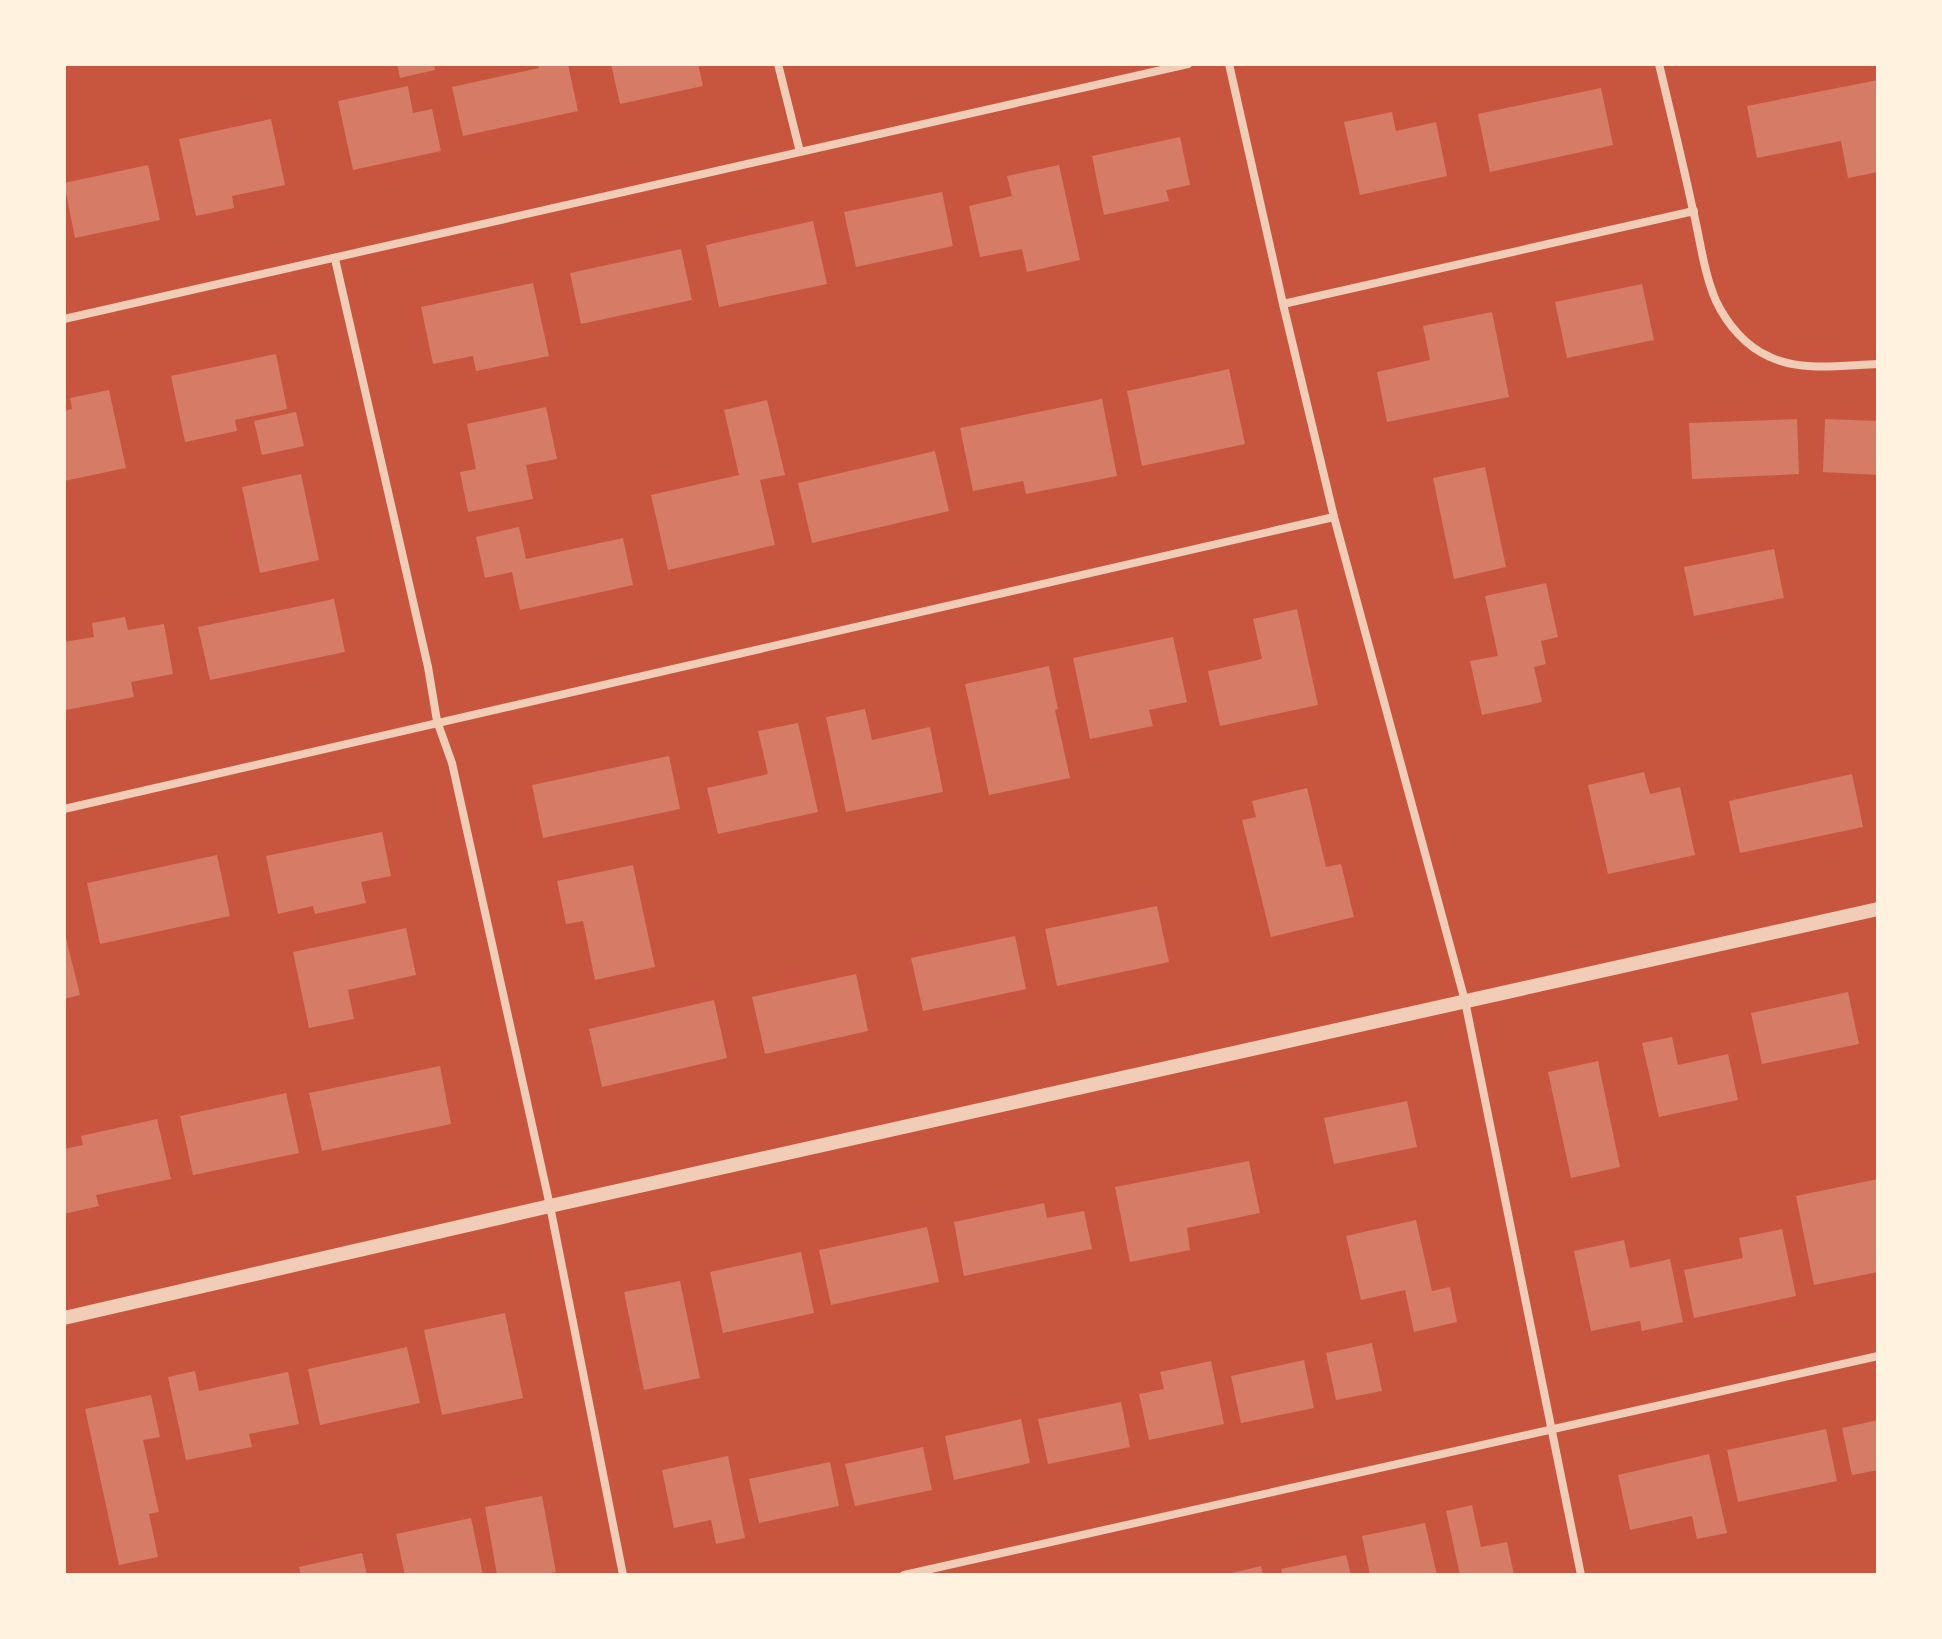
<svg xmlns="http://www.w3.org/2000/svg" width="1942" height="1639" font-family="'Alegreya Sans',sans-serif">
<style>
.building{fill:#d67c66}
.lines{fill:none;stroke-linecap:round;stroke-linejoin:round}
.minor{stroke:#f1ccb7;stroke-width:8}
.tertiary{stroke:#f1ccb7;stroke-width:14}
</style>
<rect width="100%" height="100%" fill="#c8553d"/>
<g class="building">
<polygon points="397,64 434,64 435,70 400,78"/>
<polygon points="538,64 568,64 578,111 463,136 452,87 539,68"/>
<polygon points="611,64 698,64 703,86 620,104"/>
<polygon points="1878,80 1878,172 1848,178 1841,141 1757,158 1747,106"/>
<polygon points="408,86 413,113 432,109 441,151 353,170 338,101"/>
<polygon points="1601,88 1613,145 1490,172 1478,114"/>
<polygon points="1392,112 1396,131 1436,122 1447,176 1360,195 1344,122"/>
<polygon points="271,119 285,185 232,196 234,208 196,216 179,139"/>
<polygon points="1180,137 1190,185 1166,190 1169,201 1104,215 1092,156"/>
<polygon points="148,165 160,220 75,238 64,183"/>
<polygon points="1059,165 1080,260 1027,272 1022,249 980,257 969,206 1012,196 1007,176"/>
<polygon points="942,192 953,246 856,267 844,212"/>
<polygon points="813,221 827,284 719,307 706,245"/>
<polygon points="681,249 692,300 581,324 570,273"/>
<polygon points="533,283 549,356 476,371 473,356 433,364 421,307"/>
<polygon points="1642,284 1654,340 1567,358 1555,302"/>
<polygon points="1492,312 1509,397 1387,422 1377,372 1430,360 1423,326"/>
<polygon points="276,354 287,409 235,420 237,431 185,442 171,376"/>
<polygon points="1229,369 1245,444 1142,466 1127,391"/>
<polygon points="109,390 126,468 64,481 64,411 72,409 70,398"/>
<polygon points="1102,399 1117,476 1026,494 1023,481 973,491 960,428"/>
<polygon points="767,400 785,475 760,480 775,545 668,570 651,495 739,475 724,410"/>
<polygon points="546,407 557,459 526,465 533,499 468,512 460,472 476,469 467,424"/>
<polygon points="296,412 304,446 262,455 254,421"/>
<polygon points="1797,419 1799,474 1692,479 1689,423"/>
<polygon points="1825,419 1878,421 1878,475 1823,472"/>
<polygon points="935,451 949,511 812,543 798,483"/>
<polygon points="1485,467 1506,567 1454,579 1433,478"/>
<polygon points="301,474 319,560 260,573 242,487"/>
<polygon points="519,527 526,559 623,538 633,585 520,610 512,572 485,578 476,537"/>
<polygon points="1774,549 1784,598 1694,616 1684,567"/>
<polygon points="1546,583 1558,637 1541,641 1546,664 1534,667 1542,702 1482,715 1470,661 1498,656 1485,596"/>
<polygon points="334,599 345,652 210,680 198,627"/>
<polygon points="1297,609 1318,705 1220,726 1208,671 1262,659 1253,619"/>
<polygon points="125,617 128,630 164,624 173,674 131,682 134,697 66,710 64,699 64,642 94,637 92,623"/>
<polygon points="1173,637 1187,702 1149,710 1153,726 1090,739 1073,658"/>
<polygon points="1049,666 1058,709 1055,710 1070,778 989,795 965,684"/>
<polygon points="865,709 872,740 930,727 943,792 846,812 826,717"/>
<polygon points="798,723 818,812 718,834 707,788 768,774 758,731"/>
<polygon points="669,756 680,809 543,838 532,785"/>
<polygon points="1644,772 1650,794 1680,787 1695,855 1608,874 1588,785"/>
<polygon points="1852,774 1863,827 1740,853 1729,801"/>
<polygon points="1307,788 1326,867 1341,864 1354,917 1271,937 1242,820 1256,817 1252,801"/>
<polygon points="382,832 391,876 361,882 366,903 315,914 313,906 278,914 266,856"/>
<polygon points="217,855 230,916 100,944 87,883"/>
<polygon points="633,865 655,967 595,980 583,921 566,924 557,881"/>
<polygon points="1157,906 1169,962 1057,986 1045,929"/>
<polygon points="406,928 416,975 348,990 354,1019 309,1028 293,952"/>
<polygon points="65,934 80,995 64,999 64,935"/>
<polygon points="1015,936 1026,989 923,1011 911,958"/>
<polygon points="856,974 868,1031 765,1054 752,997"/>
<polygon points="1848,992 1859,1044 1762,1064 1751,1013"/>
<polygon points="714,1000 727,1058 602,1087 589,1029"/>
<polygon points="1672,1037 1678,1065 1728,1054 1738,1100 1659,1117 1642,1043"/>
<polygon points="1598,1061 1620,1167 1571,1178 1548,1072"/>
<polygon points="440,1066 451,1124 322,1151 309,1093"/>
<polygon points="286,1093 299,1153 193,1175 180,1116"/>
<polygon points="1407,1101 1417,1147 1334,1164 1324,1118"/>
<polygon points="157,1119 171,1179 96,1195 99,1206 64,1214 64,1149 83,1145 81,1136"/>
<polygon points="1249,1161 1260,1213 1187,1228 1190,1250 1130,1262 1115,1187"/>
<polygon points="1878,1179 1878,1272 1814,1285 1796,1196"/>
<polygon points="1044,1203 1047,1218 1084,1211 1092,1249 964,1276 954,1222"/>
<polygon points="1416,1220 1432,1291 1450,1287 1457,1322 1414,1332 1405,1290 1361,1300 1346,1236"/>
<polygon points="927,1227 939,1282 831,1305 819,1250"/>
<polygon points="1782,1229 1796,1296 1694,1318 1684,1270 1743,1258 1739,1238"/>
<polygon points="1624,1240 1630,1268 1670,1259 1683,1322 1642,1331 1640,1321 1591,1331 1574,1251"/>
<polygon points="801,1252 814,1313 723,1333 710,1272"/>
<polygon points="680,1281 700,1378 644,1390 624,1292"/>
<polygon points="505,1313 523,1398 442,1415 424,1330"/>
<polygon points="1372,1343 1382,1391 1336,1400 1326,1353"/>
<polygon points="407,1347 420,1403 320,1425 308,1369"/>
<polygon points="1304,1360 1314,1408 1241,1423 1231,1376"/>
<polygon points="1211,1361 1224,1424 1149,1440 1139,1394 1164,1389 1160,1372"/>
<polygon points="195,1371 199,1391 288,1372 299,1424 249,1434 252,1447 186,1460 168,1377"/>
<polygon points="151,1395 160,1437 143,1440 159,1512 149,1514 158,1557 119,1565 85,1409"/>
<polygon points="1121,1402 1130,1447 1048,1464 1038,1419"/>
<polygon points="1021,1419 1030,1463 954,1480 945,1436"/>
<polygon points="1878,1420 1878,1470 1852,1475 1842,1428"/>
<polygon points="1826,1429 1837,1481 1738,1502 1727,1450"/>
<polygon points="923,1447 932,1490 855,1506 845,1464"/>
<polygon points="1709,1454 1727,1533 1697,1539 1692,1516 1630,1530 1618,1475"/>
<polygon points="728,1456 745,1538 716,1544 711,1520 674,1528 662,1470"/>
<polygon points="830,1462 839,1506 759,1523 749,1479"/>
<polygon points="542,1496 556,1572 542,1575 497,1575 485,1507"/>
<polygon points="1472,1505 1481,1547 1507,1542 1514,1575 1460,1575 1446,1511"/>
<polygon points="471,1518 483,1575 405,1575 396,1534"/>
<polygon points="1425,1523 1437,1575 1370,1575 1362,1536"/>
<polygon points="362,1553 367,1575 301,1575 299,1567"/>
<polygon points="1346,1555 1351,1575 1283,1575 1281,1569"/>
<polygon points="1261,1566 1263,1575 1228,1575 1228,1574"/>
</g>
<g class="lines">
<g class="minor">
<polyline points="778,64 800,152"/>
<polyline points="1229,64 1283,304 1334,517 1465,1001 1581,1575"/>
<path d="M1659,64C1670,111 1682,159 1692,206C1700,237 1703,271 1716,301C1727,324 1746,347 1770,357C1802,372 1843,365 1878,364"/>
<polyline points="335,259 428,667 437,721 452,763 550,1206 623,1575"/>
<polyline points="1283,304 1694,211"/>
<polyline points="64,319 1188,64"/>
<polyline points="64,809 1334,517"/>
<polyline points="904,1575 1878,1356"/>
</g>
<polyline class="tertiary" points="64,1318 550,1206 1878,909"/>
</g>
<rect width="1942" height="1639" fill="none" stroke="#fff3e0" stroke-width="132"/>
</svg>
